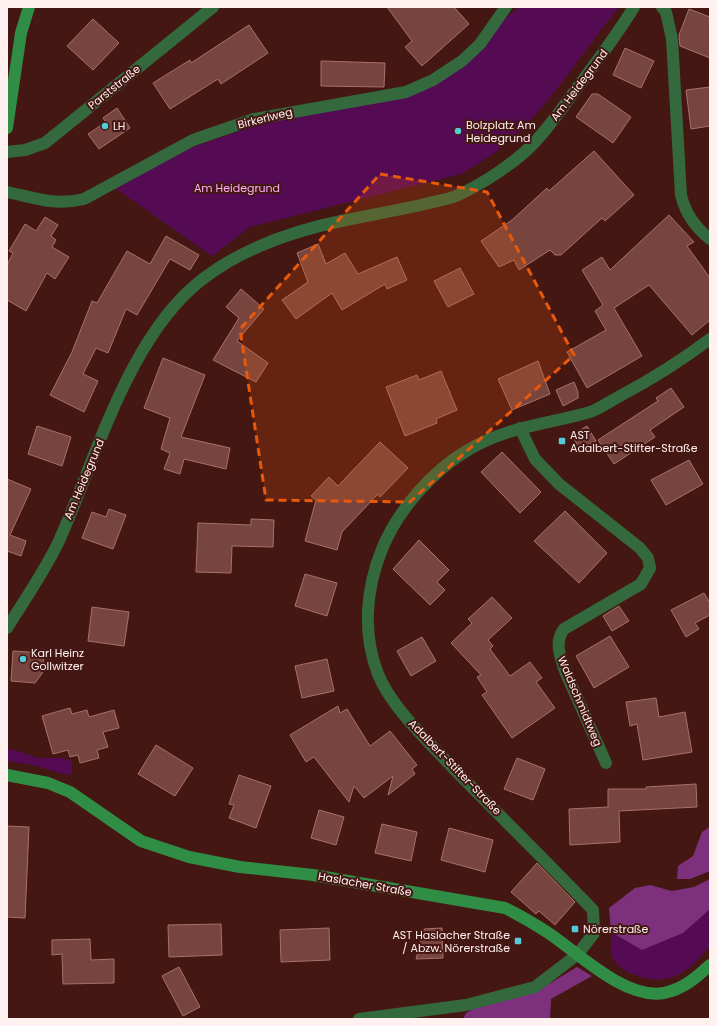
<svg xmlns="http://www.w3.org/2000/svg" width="717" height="1026" font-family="Poppins,sans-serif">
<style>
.green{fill:#540b54}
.forest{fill:#7d317d}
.building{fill:#77443e;stroke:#a8716a}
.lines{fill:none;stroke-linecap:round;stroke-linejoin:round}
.street{stroke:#33693d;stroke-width:12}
.secondary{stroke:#308d45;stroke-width:12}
.marked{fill:#e8590c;fill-opacity:0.2;stroke:#e8590c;stroke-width:3;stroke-dasharray:8 5;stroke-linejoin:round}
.poi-dot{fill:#53cbdb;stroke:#451713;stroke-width:1.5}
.labels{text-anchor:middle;stroke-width:4;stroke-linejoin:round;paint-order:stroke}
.street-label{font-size:11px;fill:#fef1ef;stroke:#451713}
.poi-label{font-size:11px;fill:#fef1ef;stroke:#451713;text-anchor:start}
.park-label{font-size:11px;fill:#ffadfc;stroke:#451713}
</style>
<rect width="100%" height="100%" fill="#451713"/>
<g class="green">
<path d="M519,7H619C587,46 561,88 527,124C508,145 485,160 461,174L250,227L212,256L115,188L189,148L267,122L408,96L454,61Z"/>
<polygon points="7,748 39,758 63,758 72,762 72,773 67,775 33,765 7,761"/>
<path d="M710,909V946C687,974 667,989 630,973C622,969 614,963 611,954C610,947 612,939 611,932L642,950L683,933Z"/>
</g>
<g class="forest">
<polygon points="710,827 710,871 690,879 677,879 678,866 693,856 702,832"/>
<polygon points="710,879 710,909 683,933 642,950 611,932 609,908 635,888 650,885 672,891 694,887"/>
<polygon points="577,967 592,976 551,999 550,1019 463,1019 466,1013 476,1007 518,997 549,984"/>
</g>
<g class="building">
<polygon points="387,7 454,7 469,24 422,66 405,47 412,41"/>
<polygon points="689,9 710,17 710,58 680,46 679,35"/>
<polygon points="93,19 119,43 93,70 67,46"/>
<polygon points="249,25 268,53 221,84 218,79 170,109 153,83 190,60 191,63"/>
<polygon points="625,48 654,61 641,88 613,75"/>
<polygon points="321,61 385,63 384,87 321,86"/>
<polygon points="710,87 710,126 691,129 686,90"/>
<polygon points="592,94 598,94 631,117 613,143 576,117"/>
<polygon points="117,108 130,128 99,149 88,134 106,122 103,118"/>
<polygon points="594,151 634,195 605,221 602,218 561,255 555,255 550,250 519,270 514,260 499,267 481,241 512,220 547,188 549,191"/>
<polygon points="669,215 694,242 687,246 710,278 710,320 692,335 649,285 614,308 642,356 587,388 567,352 606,330 595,311 603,305 582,270 602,257 610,270"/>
<polygon points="45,217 58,225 51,236 56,240 52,247 69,257 55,279 47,273 26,311 7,300 7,265 13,253 9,251 25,224 36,231"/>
<polygon points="166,236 199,255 190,270 170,259 137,315 126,309 108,353 96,348 83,374 98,381 84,412 50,395 72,352 92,301 97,303 127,251 150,264"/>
<polygon points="318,244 326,264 345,253 358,274 397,257 407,280 387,289 385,284 342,310 332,293 296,319 282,300 308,282 297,253"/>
<polygon points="460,268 474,294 448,307 434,281"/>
<polygon points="241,289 264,309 237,341 268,363 256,382 213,360 239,318 226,307"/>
<polygon points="163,358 205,375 181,437 230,448 226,469 184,459 180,474 164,469 170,453 161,449 170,418 144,408"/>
<polygon points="538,361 550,394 512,410 498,379"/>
<polygon points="441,371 457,410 436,419 437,423 405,436 386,387 417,375 419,380"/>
<polygon points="574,382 578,392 578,398 563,406 556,390"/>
<polygon points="671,388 684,407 650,430 655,437 614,464 598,440 658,401 656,398"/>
<polygon points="37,426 71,437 62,466 28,454"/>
<polygon points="587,426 596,441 580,450 572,435"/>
<polygon points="380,442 408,468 380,497 378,494 342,532 337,550 305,541 316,500 311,496 329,477 338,486"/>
<polygon points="502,452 541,492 520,513 481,472"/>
<polygon points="689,460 703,484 666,505 651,480"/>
<polygon points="7,479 31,489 10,535 26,541 21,556 7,551"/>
<polygon points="109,509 126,515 113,549 82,538 92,512 106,517"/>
<polygon points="565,511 607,553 579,583 534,541"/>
<polygon points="251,519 274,520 273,547 232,546 231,573 196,572 198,523 251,525"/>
<polygon points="419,540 449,570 437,582 445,590 430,605 393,569"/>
<polygon points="305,574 337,583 327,616 295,606"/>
<polygon points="704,593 710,603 710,615 695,623 699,629 686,637 671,610"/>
<polygon points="492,597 512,618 488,640 493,646 490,649 510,676 530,662 542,678 536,682 555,708 512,738 482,695 487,692 477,677 481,675 451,643 472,623 468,619"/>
<polygon points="619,606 629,621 612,631 603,616"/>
<polygon points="92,607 129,612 124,646 88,641"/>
<polygon points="610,636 629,667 594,688 576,656"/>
<polygon points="422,637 436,661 411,676 397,651"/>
<polygon points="13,651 44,653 43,672 35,683 11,681"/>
<polygon points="327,659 334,691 302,698 295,666"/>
<polygon points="656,698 659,717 685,712 692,752 643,760 637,724 630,726 626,702"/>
<polygon points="338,706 340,713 347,709 370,746 390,731 417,765 412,769 415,774 388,795 393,776 364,798 354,786 349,802 314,757 306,762 290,735"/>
<polygon points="70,708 72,714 87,710 89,717 114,710 119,728 103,732 108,747 97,750 99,758 80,763 78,755 70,757 68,750 53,754 42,716"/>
<polygon points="156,745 193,768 175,796 138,774"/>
<polygon points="517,758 545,769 533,800 504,789"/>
<polygon points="239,775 271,786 256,828 229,818 234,805 229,804"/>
<polygon points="696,784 697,807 619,811 620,842 570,845 569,809 608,807 608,789 646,789 646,787"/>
<polygon points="319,810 344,817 336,845 311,838"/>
<polygon points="382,824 417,832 411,861 375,853"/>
<polygon points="7,826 29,827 25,918 7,917"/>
<polygon points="449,828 493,840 485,872 441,860"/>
<polygon points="537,863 575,902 555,925 539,911 536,914 511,892"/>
<polygon points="221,924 222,955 169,957 168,925"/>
<polygon points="329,928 330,960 281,962 280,930"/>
<polygon points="442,928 443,958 416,959 424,929"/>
<polygon points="90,939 91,960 114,959 114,983 63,984 62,954 52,955 52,940"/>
<polygon points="179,967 200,1007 183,1016 162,976"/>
</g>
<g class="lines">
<g class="street">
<path d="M662,7L666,12L672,39L681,195C685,212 696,228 710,239"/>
<polyline points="7,152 25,150 45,143 213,7"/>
<path d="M7,192C35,198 55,206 84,199L193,140L254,119L406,92L433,80L462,61L480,44L506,7"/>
<path d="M520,428L535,459L559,484L640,548L648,558L650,568L641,584L564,629C554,642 560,656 565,671L606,763"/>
<path d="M7,628C24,601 44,572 58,543C96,460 128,335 204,278C245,247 296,230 346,220C374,214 401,210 429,203C438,201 448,199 456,196C481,185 515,163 534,143C552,124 567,101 583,80C601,56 618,33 634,7"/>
<path d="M359,1019L466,1005L535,987L578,954L594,933L593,910C547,862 499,815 452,767C428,741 391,707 378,674C362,633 366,589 382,549C398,510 432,471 468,450C505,427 549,424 590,412C600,409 610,401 620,396C652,379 682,360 710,339"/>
</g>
<g class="secondary">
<polyline points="7,128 21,33 29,7"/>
<path d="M7,775L48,783L70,792L141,841L189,857L240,867L313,875L505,908C521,916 535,924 550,934C579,954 626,1000 664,993C683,989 696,978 710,965"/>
</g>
</g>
<path class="marked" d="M380,174L487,192L574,355L410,502L266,500L240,329Z"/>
<g class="poi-dot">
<circle cx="105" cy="126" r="4"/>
<circle cx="458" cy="131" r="4"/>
<rect x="558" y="437" width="8" height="8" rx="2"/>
<circle cx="23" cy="659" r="4"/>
<rect x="571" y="925" width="8" height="8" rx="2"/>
<rect x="514" y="937" width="8" height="8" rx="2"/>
</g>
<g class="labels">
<g class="street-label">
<text transform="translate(579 85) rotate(-53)" y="4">Am Heidegrund</text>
<text transform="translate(114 87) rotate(-39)" y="4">Parststraße</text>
<text transform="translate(265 118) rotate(-14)" y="4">Birkerlweg</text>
<text transform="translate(84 479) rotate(-67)" y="4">Am Heidegrund</text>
<text transform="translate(580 701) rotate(67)" y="4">Waldschmidtweg</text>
<text transform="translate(455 767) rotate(46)" y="4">Adalbert-Stifter-Straße</text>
<text transform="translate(365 884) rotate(10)" y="4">Haslacher Straße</text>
</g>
<g class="poi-label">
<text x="466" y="129">Bolzplatz Am<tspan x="466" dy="13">Heidegrund</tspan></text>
<text x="113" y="130">LH</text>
<text x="570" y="439">AST<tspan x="570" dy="13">Adalbert-Stifter-Straße</tspan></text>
<text x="31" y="657">Karl Heinz<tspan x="31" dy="13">Gollwitzer</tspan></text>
<text x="583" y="933">Nörerstraße</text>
<text x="510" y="939" text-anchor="end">AST Haslacher Straße<tspan x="510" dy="13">/ Abzw. Nörerstraße</tspan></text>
</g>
<g class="park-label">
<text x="237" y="192">Am Heidegrund</text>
</g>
</g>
<rect width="717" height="1026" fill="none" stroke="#fef1ef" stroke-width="16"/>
</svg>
